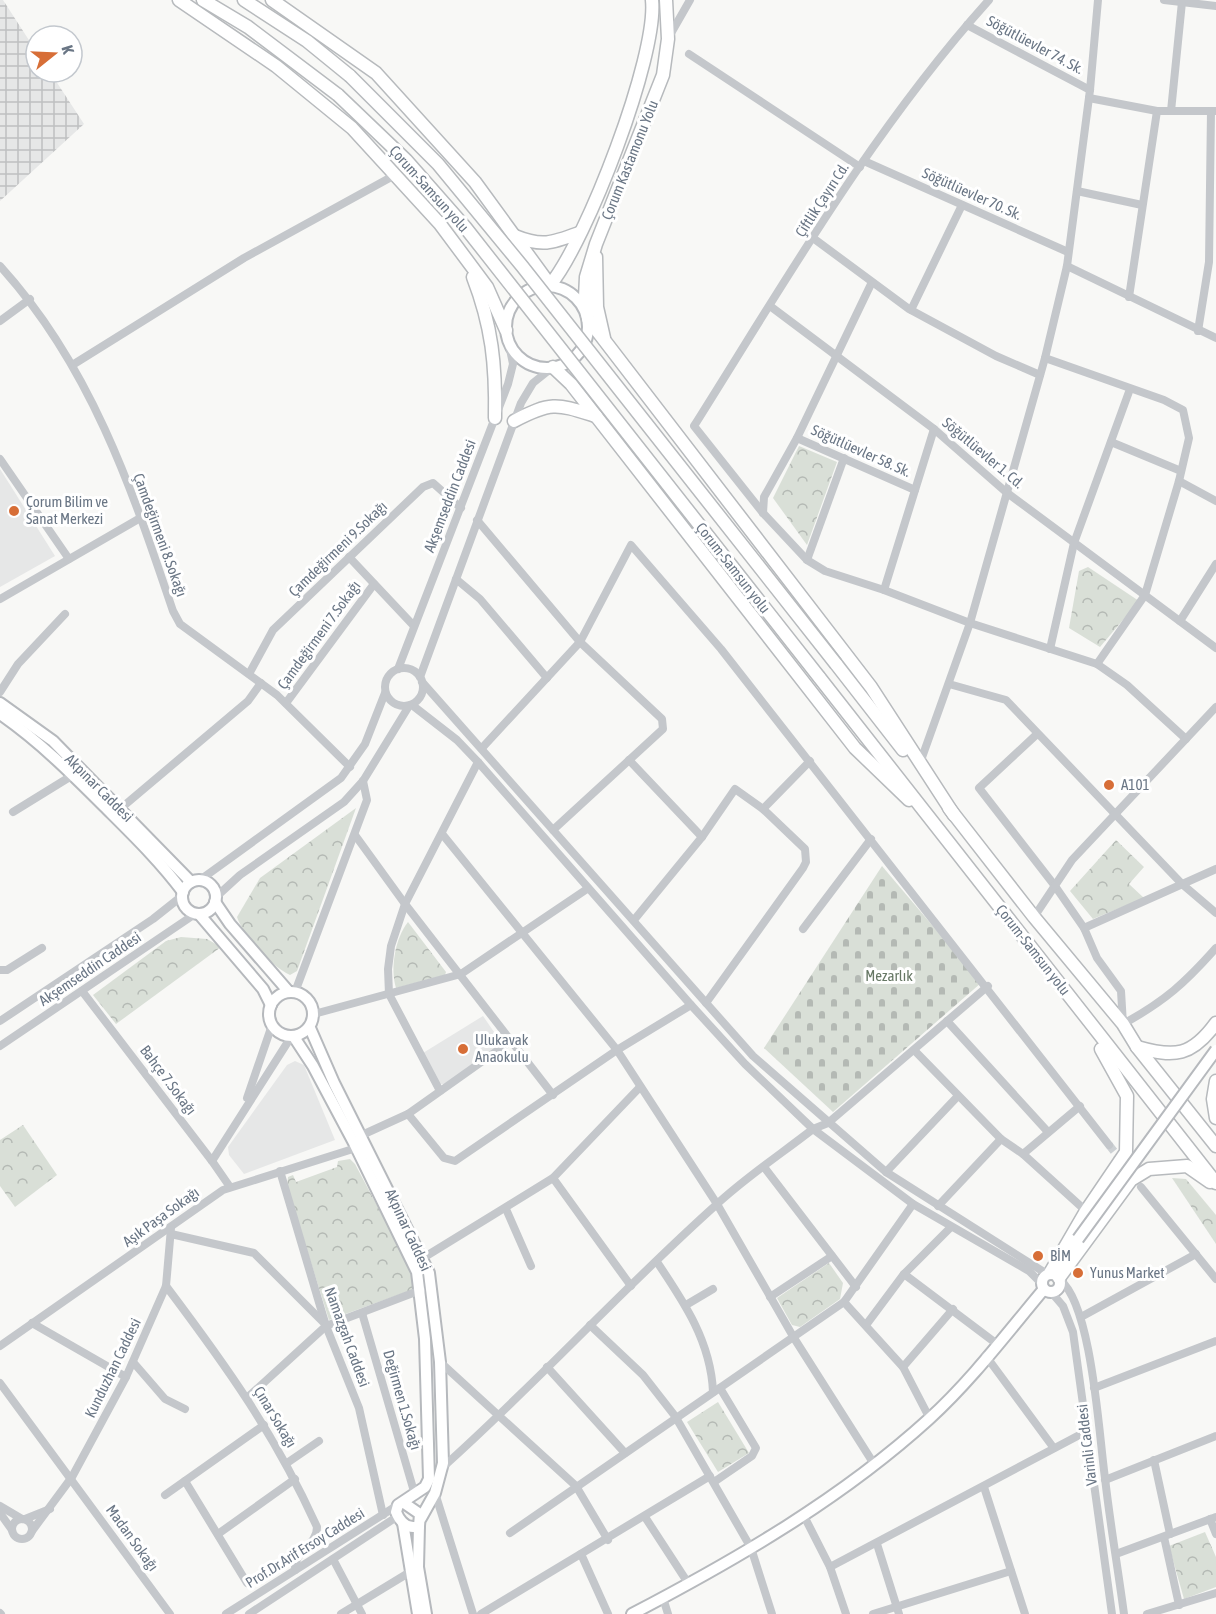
<svg xmlns="http://www.w3.org/2000/svg" width="1216" height="1614" font-family="'Asap Condensed',sans-serif">
<style>
.built{fill:#e6e7e7}
.industrial{fill:url(#industrial-grid)}
.cemetery{fill:url(#cemetery-stones)}
.park{fill:url(#park-crowns)}
.lines{fill:none;stroke-linecap:round;stroke-linejoin:round}
.minor-tunnel{stroke:#cdd1d4;stroke-width:8;stroke-dasharray:8 4;stroke-linecap:butt}
.major-casing{stroke:#b6b9bd;stroke-width:14}
.highway-casing{stroke:#b7babd;stroke-width:15}
.minor{stroke:#c4c7cb;stroke-width:8}
.major{stroke:#fff;stroke-width:10}
.highway{stroke:#fff;stroke-width:12}
.major-bridge-casing{stroke:#b6b9bd;stroke-width:14;stroke-linecap:butt}
.highway-bridge-casing{stroke:#b7babd;stroke-width:15;stroke-linecap:butt}
.major-bridge{stroke:#fff;stroke-width:10}
.highway-bridge{stroke:#fff;stroke-width:12}
.poi-dot{fill:#d76e37;stroke:#fff;stroke-width:2}
.labels{text-anchor:middle;stroke-width:6;stroke-linejoin:round;paint-order:stroke}
.street-label{font-size:15px;fill:#6a7685;stroke:#fff}
.poi-label{font-size:15px;fill:#6a7685;stroke:#fff;text-anchor:start}
.park-label{font-size:15px;fill:#667764;stroke:#fff}
</style>
<defs>
<pattern id="industrial-grid" width="8" height="8" patternUnits="userSpaceOnUse" patternTransform="scale(1.5)"><rect width="8" height="8" fill="#e6e7e7"/><path d="M0 4h8M4 0v8" fill="none" stroke="#bec0c1"/></pattern>
<pattern id="cemetery-stones" width="16" height="16" patternUnits="userSpaceOnUse" patternTransform="scale(1.5)"><rect width="16" height="16" fill="#d9dfd7"/><path d="M2 7V4a2 2 0 0 1 4 0v3zM10 15v-3a2 2 0 0 1 4 0v3z" fill="#b4b9b4"/></pattern>
<pattern id="park-crowns" width="20" height="18" patternUnits="userSpaceOnUse" patternTransform="scale(1.5)"><rect width="20" height="18" fill="#d9dfd7"/><path d="M2 6a3 3 0 1 1 6 0M12 15a3 3 0 1 1 6 0" fill="none" stroke="#b4b9b4"/></pattern>
</defs>
<rect width="100%" height="100%" fill="#f8f8f6"/>
<g class="built">
<polygon points="0,469 55,556 0,587"/>
<polygon points="483,1016 503,1045 444,1084 440,1084 423,1053"/>
<polygon points="295,1061 304,1065 335,1140 244,1174 229,1155 228,1147 287,1065"/>
</g>
<polygon class="industrial" points="0,0 3,0 36,51 36,72 50,72 84,124 0,201"/>
<polygon class="cemetery" points="882,866 981,983 833,1112 764,1048"/>
<g class="park">
<polygon points="799,446 837,462 807,545 773,498"/>
<polygon points="1088,567 1139,601 1100,647 1069,628 1079,571"/>
<path d="M356,808L297,971L290,975C273,968 242,934 237,917L260,878Z"/>
<polygon points="1116,840 1144,867 1129,884 1144,898 1093,919 1070,891"/>
<path d="M408,922L446,972L445,975L396,988C390,969 395,938 408,922Z"/>
<polygon points="181,937 207,939 221,947 116,1024 93,995 166,941"/>
<polygon points="23,1125 57,1175 15,1207 0,1186 0,1140"/>
<polygon points="350,1159 355,1164 407,1262 417,1288 329,1320 287,1186 288,1177 293,1175 296,1182 337,1167 338,1161"/>
<polygon points="1172,1178 1186,1179 1216,1215 1216,1244"/>
<polygon points="829,1263 843,1283 840,1299 800,1327 792,1325 777,1298"/>
<polygon points="718,1402 749,1453 718,1472 687,1422"/>
<polygon points="1205,1532 1216,1557 1216,1587 1184,1599 1169,1546"/>
</g>
<g class="lines">
<polyline class="minor-tunnel" points="1109,1145 1124,1164"/>
<defs>
<g id="major">
<circle cx="547" cy="327" r="41"/>
<polyline points="0,703 53,741 191,882"/>
<path d="M0,714C39,741 71,773 104,806C132,834 159,860 183,892"/>
<circle cx="199" cy="897" r="17"/>
<polyline points="215,902 230,924 289,992"/>
<polyline points="199,914 263,989 271,1005"/>
<circle cx="291" cy="1014" r="22"/>
<polyline points="310,1028 334,1083 429,1273 440,1362 443,1463 435,1493 421,1518"/>
<path d="M294,1037L313,1066L354,1143L417,1272L425,1339L429,1479L425,1487L398,1505L396,1512C400,1522 408,1530 419,1526L420,1514L404,1503"/>
<circle cx="1051" cy="1283" r="9"/>
<polyline points="1056,1274 1078,1239"/>
<polyline points="403,1523 418,1614"/>
<polyline points="419,1526 418,1567 426,1614"/>
<path d="M632,1614C737,1559 841,1499 929,1419C971,1381 1007,1333 1044,1289"/>
</g>
<g id="highway">
<polyline points="179,0 276,66 352,128 440,224 487,287 506,330"/>
<polyline points="203,0 248,27 338,95"/>
<polyline points="244,0 307,41 350,76"/>
<path d="M272,0L376,73L475,182L550,285C586,242 658,56 652,0"/>
<polyline points="666,0 668,39 663,75 596,244 586,277 585,297 588,319 871,687 954,815"/>
<path d="M515,236C542,247 552,243 579,233"/>
<polyline points="596,257 597,307 604,338"/>
<path d="M473,277C492,326 496,365 495,418"/>
<polyline points="553,367 571,384 855,748 909,800"/>
<path d="M514,421C552,401 557,404 596,416"/>
<polyline points="836,664 903,750"/>
<polyline points="819,677 1216,1183"/>
<polyline points="949,808 1034,917 1123,1024 1137,1047 1216,1146"/>
<path d="M1137,1047C1175,1058 1192,1056 1216,1023"/>
<polyline points="1216,1081 1213,1099 1216,1118"/>
<polyline points="1050,1273 1086,1211 1126,1152 1127,1096 1101,1049"/>
<polyline points="1059,1278 1131,1180 1149,1169 1187,1166 1210,1182"/>
</g>
</defs>
<use href="#major" class="major-casing"/>
<use href="#highway" class="highway-casing"/>
<g class="minor">
<polyline points="1164,0 1216,6"/>
<polyline points="967,25 1090,90"/>
<polyline points="670,35 690,0"/>
<polyline points="689,54 860,167"/>
<polyline points="1089,98 1157,111 1216,111"/>
<polyline points="1171,111 1182,2"/>
<polyline points="864,161 1068,252"/>
<polyline points="1077,191 1142,205"/>
<polyline points="813,238 909,309 996,356 1040,375"/>
<path d="M0,266C90,365 131,486 173,611L180,624L277,695L350,767"/>
<polyline points="1067,266 1216,338"/>
<polyline points="1129,297 1157,111"/>
<polyline points="770,306 934,429 1006,492 1216,648"/>
<polyline points="911,310 962,205"/>
<polyline points="0,321 30,299"/>
<polyline points="1198,331 1209,262 1211,111"/>
<polyline points="1045,358 1164,400 1183,410 1189,438 1179,481 1145,595 1097,664"/>
<polyline points="74,364 244,258 395,175"/>
<polyline points="934,429 884,590 970,623 1097,664 1127,685 1186,739"/>
<polyline points="797,438 915,490"/>
<polyline points="1111,442 1181,471"/>
<polyline points="0,459 69,559"/>
<polyline points="1179,481 1216,501"/>
<polyline points="763,513 764,497 797,438 872,282"/>
<polyline points="477,520 580,642 662,719 663,729 553,830"/>
<polyline points="349,557 413,625"/>
<polyline points="807,560 844,458"/>
<polyline points="456,579 480,599 547,678"/>
<path d="M884,590L825,571L807,560L763,513L694,426C786,280 873,129 989,0"/>
<polyline points="0,599 142,517"/>
<polyline points="1180,621 1216,564"/>
<polyline points="1050,649 1074,543 1130,389"/>
<circle cx="404" cy="687" r="19"/>
<polyline points="398,669 508,384 513,364 506,330"/>
<polyline points="249,674 273,630 423,487 433,483 461,508"/>
<polyline points="420,677 521,403 533,383 553,367"/>
<polyline points="422,682 753,1056 886,1172 1047,1274"/>
<polyline points="949,684 1006,700 1182,884 1216,913"/>
<polyline points="0,692 18,664 65,614"/>
<polyline points="286,703 374,584"/>
<polyline points="412,705 457,740 478,762 691,1005 745,1064 813,1129 913,1204 1029,1271 1042,1284"/>
<path d="M1036,735L979,788L1055,886L1084,928L1097,958L1121,991L1123,1024C1165,1001 1185,983 1216,948"/>
<polyline points="482,748 580,642 631,545 721,649 1109,1145"/>
<polyline points="629,760 702,837"/>
<polyline points="920,763 970,623 1045,358 1067,266 1090,90 1098,0"/>
<polyline points="120,809 248,701 261,683"/>
<polyline points="763,809 810,761"/>
<polyline points="13,812 73,775"/>
<polyline points="355,835 405,904 553,1095"/>
<polyline points="443,835 617,1050 717,1204 794,1338 874,1464"/>
<polyline points="200,880 341,778 365,744 385,693"/>
<polyline points="216,897 240,875 344,802 363,781 409,706"/>
<polyline points="1034,917 1072,860 1216,707"/>
<polyline points="634,920 702,837 735,789 763,809 805,849 806,862 803,868 706,1003"/>
<polyline points="1084,928 1216,869"/>
<polyline points="803,929 871,839"/>
<polyline points="0,970 7,970 42,948"/>
<polyline points="82,991 212,1161 230,1187"/>
<polyline points="295,992 367,800 363,781"/>
<polyline points="314,1014 461,974 587,889"/>
<polyline points="0,1021 153,919 182,896"/>
<polyline points="947,1021 1048,1132"/>
<polyline points="0,1046 195,914"/>
<polyline points="914,1050 1001,1139 1023,1154 1086,1211"/>
<polyline points="440,1091 389,994 388,969 391,946 405,904 478,762"/>
<polyline points="247,1098 272,1025"/>
<polyline points="408,1114 444,1158 455,1161 617,1050 691,1005"/>
<polyline points="362,1135 408,1114 511,1041"/>
<polyline points="1023,1154 1080,1106"/>
<polyline points="212,1161 291,1037"/>
<polyline points="764,1167 856,1287"/>
<polyline points="280,1171 326,1326 359,1408 383,1515"/>
<polyline points="886,1172 957,1097"/>
<polyline points="553,1178 631,1286"/>
<polyline points="1141,1187 1216,1279"/>
<polyline points="938,1206 1001,1139"/>
<polyline points="506,1209 531,1266"/>
<polyline points="171,1234 254,1253 324,1323"/>
<polyline points="423,1258 553,1178 640,1087"/>
<path d="M657,1262C684,1302 711,1342 713,1392"/>
<polyline points="904,1274 997,1344"/>
<path d="M1060,1280C1092,1305 1099,1436 1105,1478C1110,1523 1118,1569 1124,1614"/>
<path d="M166,1286C227,1367 275,1434 317,1527C317,1546 294,1550 295,1570"/>
<polyline points="1051,1292 1063,1306 1073,1332 1112,1614"/>
<polyline points="770,1297 832,1256"/>
<polyline points="844,1302 903,1367 930,1419"/>
<polyline points="686,1305 713,1289"/>
<polyline points="362,1313 415,1495"/>
<polyline points="1081,1317 1196,1254"/>
<polyline points="32,1323 126,1377"/>
<polyline points="590,1325 643,1375 675,1416 751,1548 772,1614"/>
<polyline points="866,1325 904,1274 950,1228"/>
<polyline points="0,1346 223,1190 356,1148"/>
<polyline points="986,1356 1053,1447"/>
<polyline points="133,1362 165,1399 185,1409"/>
<polyline points="440,1362 576,1486 608,1540"/>
<polyline points="547,1367 625,1453"/>
<polyline points="903,1367 953,1309"/>
<polyline points="0,1383 170,1614"/>
<polyline points="1094,1388 1216,1341"/>
<polyline points="248,1397 326,1326 421,1290"/>
<polyline points="1154,1460 1170,1534"/>
<polyline points="287,1463 319,1441"/>
<path d="M443,1467C537,1383 622,1289 716,1205C746,1177 781,1154 813,1129L828,1123L988,986"/>
<polyline points="1105,1480 1216,1436"/>
<polyline points="185,1481 247,1583"/>
<polyline points="714,1482 752,1456 756,1448 720,1388"/>
<polyline points="984,1487 1025,1614"/>
<polyline points="435,1493 473,1614"/>
<polyline points="165,1495 264,1425"/>
<polyline points="0,1506 22,1519"/>
<polyline points="0,1513 12,1530"/>
<polyline points="804,1516 830,1567 846,1614"/>
<polyline points="645,1517 688,1583"/>
<circle cx="22" cy="1529" r="10"/>
<polyline points="25,1519 50,1509"/>
<polyline points="1210,1519 1216,1534"/>
<polyline points="32,1531 72,1477 126,1377 166,1286 171,1228"/>
<polyline points="510,1533 844,1302 913,1204"/>
<polyline points="218,1534 295,1479"/>
<polyline points="1164,1537 1179,1605"/>
<polyline points="877,1544 899,1614"/>
<polyline points="581,1554 608,1614"/>
<polyline points="1116,1554 1216,1517"/>
<polyline points="333,1559 362,1614"/>
<polyline points="830,1567 1087,1431"/>
<polyline points="663,1598 668,1614"/>
<polyline points="0,1613 1,1614"/>
<polyline points="226,1614 398,1505"/>
<polyline points="249,1614 398,1516"/>
<polyline points="341,1614 410,1572"/>
<polyline points="481,1614 710,1476"/>
<polyline points="873,1614 1011,1571"/>
<polyline points="1147,1614 1216,1593"/>
</g>
<use href="#major" class="major"/>
<use href="#highway" class="highway"/>
<defs>
<polyline id="major-bridge" points="1078,1239 1216,1050"/>
<g id="highway-bridge">
<polyline points="350,76 438,164 522,266 836,664"/>
<polyline points="338,95 406,160 465,227 819,677"/>
</g>
</defs>
<use href="#major-bridge" class="major-bridge-casing"/>
<use href="#highway-bridge" class="highway-bridge-casing"/>
<use href="#major-bridge" class="major-bridge"/>
<use href="#highway-bridge" class="highway-bridge"/>
</g>
<g class="poi-dot">
<circle cx="14" cy="511" r="6"/>
<circle cx="1109" cy="785" r="6"/>
<circle cx="463" cy="1049" r="6"/>
<circle cx="1038" cy="1256" r="6"/>
<circle cx="1078" cy="1273" r="6"/>
</g>
<g class="labels">
<g class="street-label">
<text transform="translate(1035 45) rotate(28)" y="5">Söğütlüevler 74. Sk.</text>
<text transform="translate(630 160) rotate(-68)" y="5">Çorum Kastamonu Yolu</text>
<text transform="translate(429 189) rotate(48)" y="5">Çorum-Samsun yolu</text>
<text transform="translate(972 194) rotate(24)" y="5">Söğütlüevler 70. Sk.</text>
<text transform="translate(822 200) rotate(-57)" y="5">Çiftlik Çayırı Cd.</text>
<text transform="translate(861 451) rotate(24)" y="5">Söğütlüevler 58. Sk.</text>
<text transform="translate(983 453) rotate(40)" y="5">Söğütlüevler 1. Cd.</text>
<text transform="translate(450 496) rotate(-69)" y="5">Akşemseddin Caddesi</text>
<text transform="translate(160 535) rotate(70)" y="5">Çamdeğirmeni 8.Sokağı</text>
<text transform="translate(338 549) rotate(-44)" y="5">Çamdeğirmeni 9.Sokağı</text>
<text transform="translate(733 568) rotate(52)" y="5">Çorum-Samsun yolu</text>
<text transform="translate(319 635) rotate(-54)" y="5">Çamdeğirmeni 7.Sokağı</text>
<text transform="translate(99 788) rotate(45)" y="5">Akpınar Caddesi</text>
<text transform="translate(1033 950) rotate(52)" y="5">Çorum-Samsun yolu</text>
<text transform="translate(90 969) rotate(-34)" y="5">Akşemseddin Caddesi</text>
<text transform="translate(168 1080) rotate(53)" y="5">Bahçe 7.Sokağı</text>
<text transform="translate(161 1217) rotate(-36)" y="5">Aşık Paşa Sokağı</text>
<text transform="translate(408 1230) rotate(65)" y="5">Akpınar Caddesi</text>
<text transform="translate(347 1337) rotate(70)" y="5">Namazgah Caddesi</text>
<text transform="translate(113 1368) rotate(-64)" y="5">Kunduzhan Caddesi</text>
<text transform="translate(402 1400) rotate(74)" y="5">Değirmen 1.Sokağı</text>
<text transform="translate(275 1417) rotate(59)" y="5">Çınar Sokağı</text>
<text transform="translate(1087 1445) rotate(-97)" y="5">Varinli Caddesi</text>
<text transform="translate(132 1538) rotate(54)" y="5">Madan Sokağı</text>
<text transform="translate(305 1548) rotate(-32)" y="5">Prof.Dr.Arif Ersoy Caddesi</text>
</g>
<g class="poi-label">
<text x="26" y="507">Çorum Bilim ve<tspan x="26" dy="17">Sanat Merkezi</tspan></text>
<text x="1121" y="790">A101</text>
<text x="475" y="1045">Ulukavak<tspan x="475" dy="17">Anaokulu</tspan></text>
<text x="1050" y="1261">BİM</text>
<text x="1090" y="1278">Yunus Market</text>
</g>
<g class="park-label">
<text x="889" y="981">Mezarlık</text>
</g>
</g>
<g transform="translate(54 54) rotate(72)"><circle r="28" fill="#ffffff" stroke="#c3c8ce" stroke-width="1.5"/>
<path d="M0-4.5L10 22L0 15L-10 22Z" fill="#d76e37"/>
<text y="-9" font-size="16" font-weight="bold" text-anchor="middle" fill="#6a7685">K</text>
</g>
</svg>
